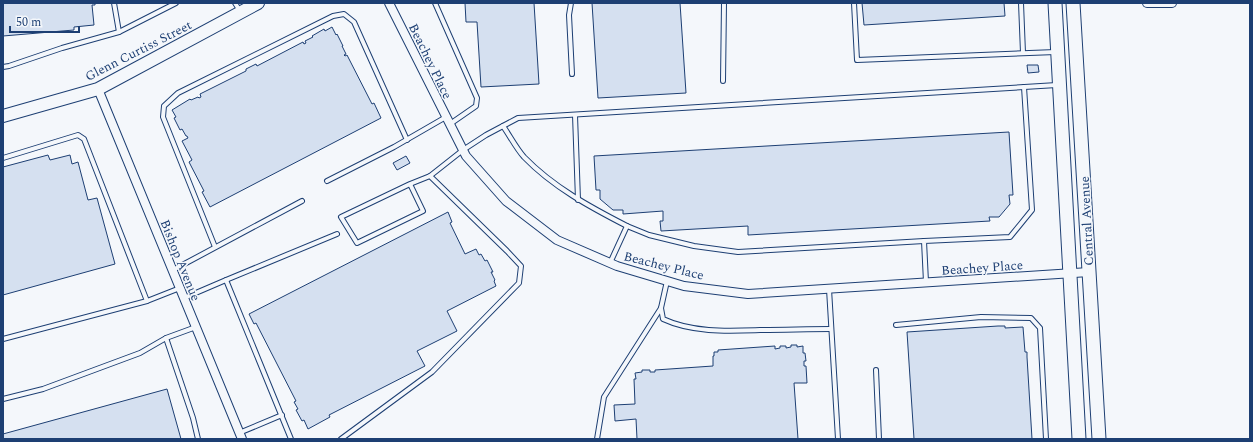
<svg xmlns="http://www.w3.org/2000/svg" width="1253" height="442" font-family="Spectral,serif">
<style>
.building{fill:#d5e0f0;stroke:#1d3f73}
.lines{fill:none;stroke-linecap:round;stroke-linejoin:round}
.lane-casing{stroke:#1d3f73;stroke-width:6}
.street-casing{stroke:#1d3f73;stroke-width:10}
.secondary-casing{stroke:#1d3f73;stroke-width:14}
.primary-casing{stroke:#1d3f73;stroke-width:15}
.lane{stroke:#f4f7fb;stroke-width:4}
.street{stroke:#f4f7fb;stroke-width:8}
.secondary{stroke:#f4f7fb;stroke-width:12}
.primary{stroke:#f4f7fb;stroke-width:13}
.labels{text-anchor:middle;stroke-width:3;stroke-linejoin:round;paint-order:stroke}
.street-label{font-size:13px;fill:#1d3f73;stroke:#f4f7fb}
</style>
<rect width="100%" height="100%" fill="#f4f7fb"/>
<g class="building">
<polygon points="3,3 95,3 95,5 92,5 94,25 74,27 74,30 3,36"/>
<polygon points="465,3 534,3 539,84 481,87 477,22 466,22"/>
<polygon points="592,3 680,3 686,93 598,98"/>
<polygon points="862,3 1004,3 1005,16 864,25"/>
<polygon points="332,27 336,35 337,34 343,46 342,46 346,54 344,55 345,56 347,55 372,104 374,103 381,118 210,207 202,192 204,191 189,162 192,160 182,141 188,138 187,136 186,136 182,129 180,130 174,118 176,117 172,110 190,99 191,100 198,97 199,98 201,97 200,94 246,71 246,69 256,64 257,66 303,42 304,44 306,43 305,41 313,37 312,36 324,29 325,31"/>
<polygon points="1027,65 1038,65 1039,72 1028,73"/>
<polygon points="1009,132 1013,195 1009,195 1010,204 999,217 989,217 990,221 748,235 748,226 661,231 660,221 663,221 663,211 623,214 623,210 613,210 600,199 600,190 596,190 594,156"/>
<polygon points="48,155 50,160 70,155 72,164 78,162 88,200 97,198 115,264 3,295 3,167"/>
<polygon points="406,156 410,163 397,170 393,163"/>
<polygon points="448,212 452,222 450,223 465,254 476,249 479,255 481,254 485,261 487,260 493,272 491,272 495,280 494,281 496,286 447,311 457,331 417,351 425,366 329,415 330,417 308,429 304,420 302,421 296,410 298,409 294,402 296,401 256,323 254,324 249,314"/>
<polygon points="998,326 1005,326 1005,328 1023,327 1025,352 1027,352 1027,357 1032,439 914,439 907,332"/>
<polygon points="791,345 797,345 797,347 803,346 803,353 805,353 806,361 804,361 804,366 806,366 807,383 794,383 798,439 637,439 636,419 615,421 614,405 635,404 634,379 636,379 635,373 642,372 642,370 650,370 650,372 655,372 655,370 713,366 713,356 714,356 714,352 718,352 718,350 775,346 775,349 780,348 780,346 786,346 786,348 791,347"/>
<polygon points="167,389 181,439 3,439 3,434"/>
</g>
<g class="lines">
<defs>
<g id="lane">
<polyline points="114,3 119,32"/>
<polyline points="235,3 240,11"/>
<polyline points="435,3 477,98 476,106 450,124"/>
<polyline points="571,3 569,15 572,74"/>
<polyline points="854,3 857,60 1056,52"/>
<polyline points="1021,3 1023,53"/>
<polyline points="3,67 9,66 62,48 119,32 176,3"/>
<polyline points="723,81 724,3"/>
<polyline points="575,115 578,200"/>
<path d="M503,126C510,136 516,148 524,157C553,187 590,207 627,226"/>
<polyline points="3,158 78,135 84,139 147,301 180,288"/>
<polyline points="327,181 394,147 446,117"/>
<polyline points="410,184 423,211 357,243 341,217 410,184 430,176"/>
<polyline points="215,247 163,117 164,106 178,93 333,16 344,14 354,22 407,140"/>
<polyline points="610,263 627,226 649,235 694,246 738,252 924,241"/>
<polyline points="173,270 302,201"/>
<polyline points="226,280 337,234"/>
<polyline points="926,282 924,241 1010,237 1032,210 1024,87"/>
<polyline points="829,289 838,439"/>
<polyline points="184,298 226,280 291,439"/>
<path d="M661,308L663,319C693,333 729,331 760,330C784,330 808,329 831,329"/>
<polyline points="896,325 981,317 1031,318 1040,328 1046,439"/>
<polyline points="166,338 193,418 198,439"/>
<polyline points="3,339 147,301"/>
<polyline points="876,370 879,439"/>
<polyline points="3,399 43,389 140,353 166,338 196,327"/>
<polyline points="239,433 282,415"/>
<polyline points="341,439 432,372 519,283 521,266 507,251 430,176 463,150 486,135 518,118 1057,85"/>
<polyline points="597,439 604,397 661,308 667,281"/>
</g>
<g id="street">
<polyline points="389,3 466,156 506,201 557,240 617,266 684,286 748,294 1089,272"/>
<polyline points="1147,3 1172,3"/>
<polyline points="98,89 242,439"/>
</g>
<polyline id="secondary" points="3,116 98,89 258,3"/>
<g id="primary">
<polyline points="1055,3 1079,439"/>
<polyline points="1073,3 1099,439"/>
</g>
</defs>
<use href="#lane" class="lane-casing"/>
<use href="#street" class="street-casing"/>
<use href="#secondary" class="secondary-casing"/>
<use href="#primary" class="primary-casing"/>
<use href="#lane" class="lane"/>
<use href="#street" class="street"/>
<use href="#secondary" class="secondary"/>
<use href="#primary" class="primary"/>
</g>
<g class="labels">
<g class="street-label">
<text transform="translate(138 50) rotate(-27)" y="5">Glenn Curtiss Street</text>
<text transform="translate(431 61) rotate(64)" y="5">Beachey Place</text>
<text transform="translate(1086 221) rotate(-93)" y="5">Central Avenue</text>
<text transform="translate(181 260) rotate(68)" y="5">Bishop Avenue</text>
<text transform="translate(664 265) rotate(14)" y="5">Beachey Place</text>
<text transform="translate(982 267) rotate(-4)" y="5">Beachey Place</text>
</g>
</g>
<rect width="1253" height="442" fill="none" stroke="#1d3f73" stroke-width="8"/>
<path d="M10 26v6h69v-6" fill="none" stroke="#1d3f73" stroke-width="2"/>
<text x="16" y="26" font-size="12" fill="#1d3f73" stroke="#f4f7fb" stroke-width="3" paint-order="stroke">50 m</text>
</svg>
